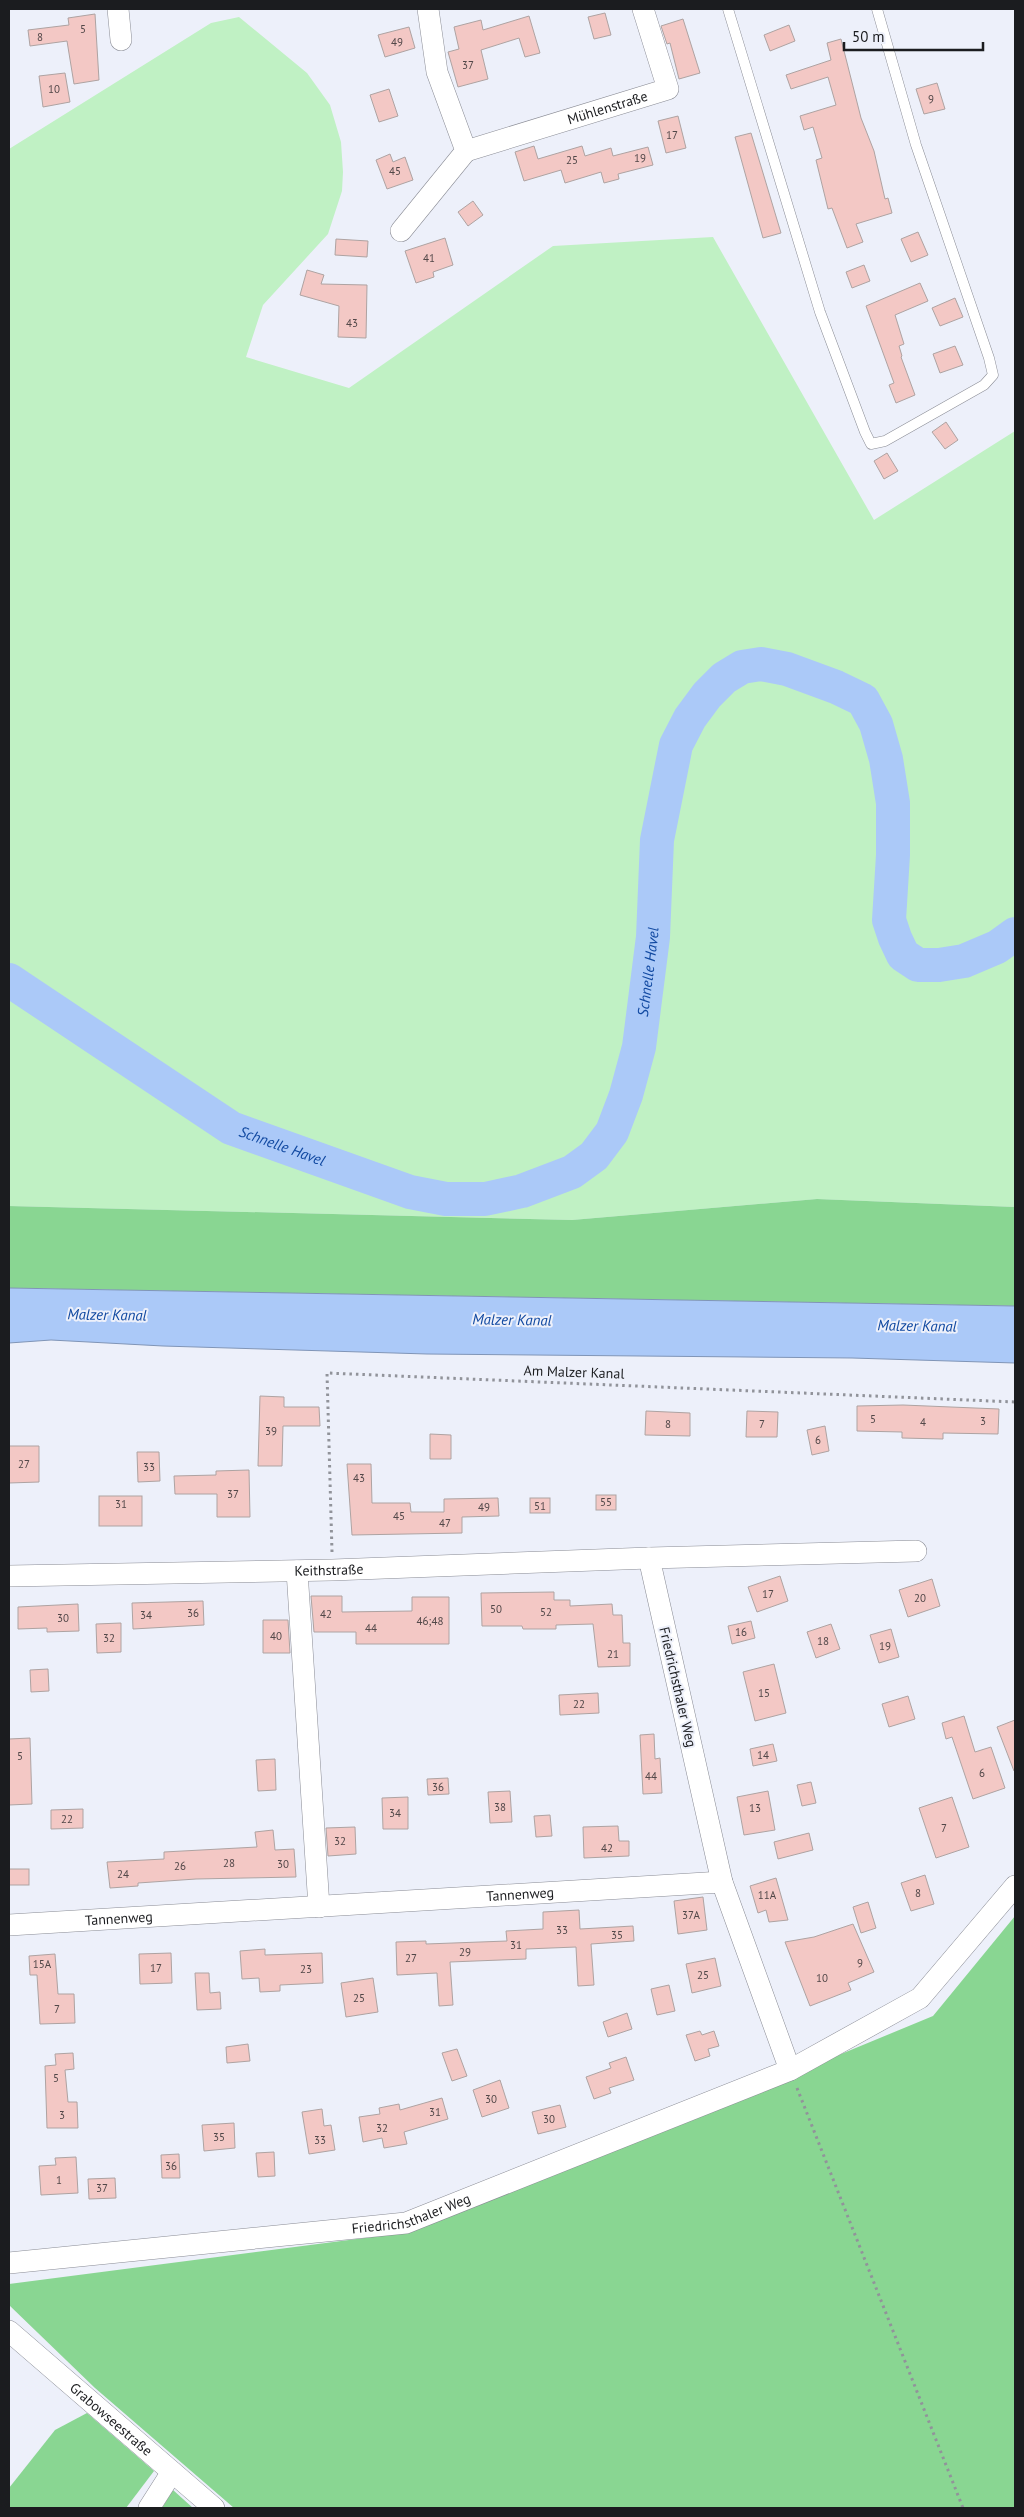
<svg xmlns="http://www.w3.org/2000/svg" width="1024" height="2517" font-family="'PT Sans',sans-serif">
<style>
.green{fill:#c0f1c4}
.forest{fill:#89d692}
.water{fill:#abc9f8;stroke:#8095b7}
.lines{fill:none;stroke-linecap:round;stroke-linejoin:round}
.river{stroke:#abc9f8;stroke-width:34}
.building{fill:#f3c8c5;stroke:#aea3a2}
.service-casing{stroke:#8a8c95;stroke-width:11}
.minor-casing{stroke:#8a8c95;stroke-width:22}
.path{stroke:#91939a;stroke-width:3;stroke-dasharray:2.5 4;stroke-linecap:butt}
.service{stroke:#fff;stroke-width:10}
.minor{stroke:#fff;stroke-width:21}
.labels{text-anchor:middle;stroke-width:4;stroke-linejoin:round;paint-order:stroke}
.number-label{font-size:11px;fill:#514748}
.street-label{font-size:14px;fill:#1b1c1f;stroke:#edf0fa}
.water-label{font-size:15px;font-style:italic;fill:#1149a1;stroke:#edf0fa}
</style>
<rect width="100%" height="100%" fill="#edf0fa"/>
<polygon class="green" points="239,17 307,73 330,105 341,142 343,172 342,191 328,234 263,305 246,357 349,388 553,246 713,237 874,520 1015,431 1015,1207 817,1199 572,1220 9,1206 9,149 211,23"/>
<g class="forest">
<polygon points="817,1199 1015,1207 1015,1306 9,1288 9,1206 572,1220"/>
<polygon points="1015,1916 1015,2508 234,2508 95,2388 9,2305 9,2284 411,2232 933,2016"/>
<polygon points="87,2413 154,2471 126,2508 9,2508 9,2488 55,2430"/>
<polygon points="173,2490 193,2508 162,2508"/>
</g>
<polygon class="water" points="9,1288 1015,1306 1015,1363 852,1358 427,1354 163,1346 51,1340 9,1343"/>
<g class="lines">
<path class="river" id="s1" d="M9,980L231,1128L410,1192L446,1199H485L522,1191L572,1172L594,1156L612,1132L626,1095L639,1047L653,937L657,840L676,745L690,718L707,695L724,678L742,667L761,664L787,669L836,687L863,700L876,724L886,759L893,803V855L889,920L895,938L903,955L918,965H939L964,961L997,947L1015,934"/>
</g>
<g class="building">
<polygon points="605,13 611,35 594,39 588,17"/>
<polygon points="95,14 99,80 74,84 67,41 30,46 28,30 69,25 68,18"/>
<polygon points="529,16 540,53 525,57 519,38 481,50 488,79 458,87 448,52 459,49 454,27 481,20 483,30"/>
<polygon points="683,19 700,73 679,79 670,43 667,44 661,26"/>
<polygon points="789,25 795,41 770,51 764,35"/>
<polygon points="409,27 415,48 385,57 378,35"/>
<polygon points="841,39 861,118 874,151 885,199 888,198 892,213 856,224 863,242 847,248 832,208 828,209 816,160 822,158 813,127 804,130 800,116 836,105 828,77 791,89 786,75 831,60 827,43"/>
<polygon points="65,73 70,102 43,107 39,76"/>
<polygon points="937,83 945,109 924,114 916,89"/>
<polygon points="389,89 398,116 379,122 370,95"/>
<polygon points="678,116 686,148 666,153 658,121"/>
<polygon points="751,133 781,233 763,238 735,137"/>
<polygon points="534,146 538,159 582,146 585,156 611,148 613,156 648,147 653,165 618,174 619,179 604,183 601,172 565,183 561,170 524,181 515,152"/>
<polygon points="390,154 393,162 405,157 413,180 387,189 376,160"/>
<polygon points="473,201 483,215 468,226 458,212"/>
<polygon points="918,232 928,255 911,262 901,239"/>
<polygon points="445,238 453,265 433,272 434,277 416,283 405,251"/>
<polygon points="336,239 368,241 367,257 335,255"/>
<polygon points="864,265 870,281 852,288 846,272"/>
<polygon points="307,270 324,275 321,284 367,285 366,338 338,337 339,306 300,295"/>
<polygon points="920,283 928,301 895,315 904,344 899,346 902,356 901,357 915,395 896,403 889,385 894,383 866,306"/>
<polygon points="955,298 963,317 940,326 932,308"/>
<polygon points="955,346 963,365 940,373 933,354"/>
<polygon points="946,422 958,440 945,449 932,432"/>
<polygon points="887,453 898,471 884,479 874,461"/>
<polygon points="260,1396 284,1397 284,1407 319,1407 320,1426 283,1426 282,1466 258,1466"/>
<polygon points="903,1405 999,1409 998,1434 943,1433 943,1439 902,1438 902,1432 857,1431 857,1406"/>
<polygon points="646,1411 690,1413 690,1436 645,1435"/>
<polygon points="747,1411 778,1412 777,1437 746,1437"/>
<polygon points="825,1426 829,1451 812,1455 807,1430"/>
<polygon points="430,1434 451,1435 451,1459 430,1459"/>
<polygon points="9,1446 39,1446 39,1482 9,1483"/>
<polygon points="137,1452 159,1452 160,1481 138,1482"/>
<polygon points="347,1464 371,1464 372,1503 410,1503 411,1512 444,1512 444,1499 498,1498 499,1516 462,1517 462,1533 352,1535"/>
<polygon points="249,1470 250,1517 217,1517 217,1494 175,1494 174,1476 216,1475 216,1471"/>
<rect x="596" y="1495" width="20" height="15"/>
<rect x="99" y="1496" width="43" height="30"/>
<rect x="530" y="1498" width="20" height="15"/>
<polygon points="780,1576 788,1601 757,1612 748,1587"/>
<polygon points="932,1579 940,1606 908,1617 899,1590"/>
<polygon points="554,1592 554,1600 570,1600 570,1606 612,1604 613,1615 622,1615 623,1643 630,1643 630,1666 598,1667 593,1624 556,1625 556,1629 523,1629 522,1626 482,1626 481,1593"/>
<polygon points="311,1596 342,1596 342,1612 412,1611 412,1597 449,1597 449,1644 356,1644 356,1632 314,1632"/>
<polygon points="203,1601 204,1625 133,1629 132,1603"/>
<polygon points="78,1604 79,1631 47,1632 47,1628 18,1629 18,1607"/>
<polygon points="263,1620 288,1620 290,1653 263,1653"/>
<polygon points="751,1621 755,1638 732,1644 728,1626"/>
<polygon points="121,1623 121,1652 97,1653 96,1624"/>
<polygon points="831,1624 840,1649 816,1658 807,1632"/>
<polygon points="891,1629 899,1657 879,1663 870,1635"/>
<polygon points="774,1664 786,1713 755,1721 743,1672"/>
<polygon points="48,1669 49,1691 31,1692 30,1670"/>
<polygon points="598,1693 599,1713 560,1715 559,1695"/>
<polygon points="908,1696 915,1719 889,1727 882,1704"/>
<polygon points="964,1716 975,1752 991,1747 1005,1788 973,1799 952,1737 946,1739 942,1723"/>
<polygon points="1015,1720 1015,1771 1014,1771 997,1727"/>
<polygon points="654,1734 655,1759 660,1758 662,1793 643,1794 640,1735"/>
<polygon points="30,1738 32,1804 9,1805 9,1739"/>
<polygon points="773,1744 777,1761 753,1766 750,1749"/>
<polygon points="275,1759 276,1790 258,1791 256,1760"/>
<polygon points="448,1778 449,1794 428,1795 427,1779"/>
<polygon points="811,1782 816,1803 802,1806 797,1785"/>
<polygon points="510,1791 512,1822 490,1823 488,1792"/>
<polygon points="768,1791 775,1830 744,1835 737,1797"/>
<polygon points="408,1797 408,1829 383,1829 382,1798"/>
<polygon points="952,1797 969,1847 936,1858 919,1808"/>
<polygon points="83,1809 83,1828 51,1829 51,1810"/>
<polygon points="550,1815 552,1836 536,1837 534,1816"/>
<polygon points="618,1826 619,1841 629,1841 629,1856 584,1858 583,1827"/>
<polygon points="355,1827 356,1854 328,1856 326,1828"/>
<polygon points="273,1830 275,1850 294,1849 296,1877 196,1879 138,1883 138,1886 110,1888 107,1862 164,1859 164,1852 257,1847 255,1832"/>
<polygon points="809,1833 813,1850 778,1859 774,1842"/>
<rect x="9" y="1869" width="20" height="16"/>
<polygon points="925,1875 934,1904 911,1911 901,1883"/>
<polygon points="776,1878 788,1920 769,1922 766,1910 758,1913 750,1886"/>
<polygon points="703,1897 707,1930 678,1934 674,1901"/>
<polygon points="868,1902 876,1928 861,1933 853,1907"/>
<polygon points="579,1910 580,1929 633,1926 634,1941 591,1944 594,1985 578,1986 576,1947 526,1949 526,1959 450,1962 453,2005 439,2006 437,1973 397,1975 396,1942 426,1941 426,1944 507,1941 506,1931 543,1929 543,1912"/>
<polygon points="853,1924 874,1972 848,1983 851,1990 810,2006 785,1942 814,1937"/>
<polygon points="265,1949 265,1955 322,1953 323,1983 280,1985 280,1991 260,1992 259,1978 242,1979 240,1951"/>
<polygon points="171,1953 172,1983 140,1984 139,1954"/>
<polygon points="55,1954 58,1994 74,1994 75,2023 40,2024 37,1975 30,1975 29,1956"/>
<polygon points="715,1958 721,1986 692,1993 686,1964"/>
<polygon points="195,1973 209,1973 210,1993 220,1992 221,2009 197,2010"/>
<polygon points="373,1978 378,2012 346,2017 341,1983"/>
<polygon points="669,1985 675,2011 657,2015 651,1989"/>
<polygon points="627,2013 632,2029 608,2037 603,2022"/>
<polygon points="700,2031 702,2035 714,2031 719,2046 708,2049 710,2056 695,2061 686,2035"/>
<polygon points="248,2044 250,2061 227,2063 226,2047"/>
<polygon points="457,2049 467,2076 452,2081 442,2053"/>
<polygon points="73,2053 74,2069 65,2070 68,2102 77,2102 78,2128 47,2128 45,2066 56,2065 55,2054"/>
<polygon points="626,2057 634,2080 609,2088 611,2093 594,2099 586,2077 611,2068 609,2063"/>
<polygon points="500,2080 509,2108 482,2117 473,2090"/>
<polygon points="442,2098 448,2119 404,2132 407,2144 384,2148 382,2138 363,2142 359,2117 380,2114 379,2108 399,2104 400,2110"/>
<polygon points="560,2105 566,2127 538,2134 532,2112"/>
<polygon points="322,2109 324,2126 331,2125 335,2150 309,2154 302,2112"/>
<polygon points="234,2123 235,2148 204,2151 202,2125"/>
<polygon points="274,2152 275,2176 258,2177 256,2153"/>
<polygon points="179,2154 180,2178 162,2178 161,2155"/>
<polygon points="76,2157 78,2193 41,2195 39,2166 56,2165 55,2158"/>
<polygon points="115,2178 116,2198 89,2199 88,2179"/>
</g>
<g class="lines">
<defs>
<polyline id="service" points="728,9 820,312 865,432 871,444 885,441 984,385 993,375 989,358 916,145 877,9"/>
<g id="minor">
<polyline points="118,9 121,40"/>
<path id="s2" d="M466,151L668,89L643,9"/>
<polyline points="401,231 466,151 437,72 428,9"/>
<polyline points="297,1571 319,1907"/>
<path id="s3" d="M9,1576L332,1570L649,1558"/>
<path id="s4" d="M9,1925L722,1882"/>
<polyline points="790,2070 722,1882 649,1558 916,1551"/>
<path id="s5" d="M9,2263L406,2223L790,2070L920,1998L1015,1886"/>
<path id="s6" d="M9,2331L214,2508"/>
<polyline points="149,2508 172,2472"/>
</g>
</defs>
<use href="#service" class="service-casing"/>
<use href="#minor" class="minor-casing"/>
<g class="path">
<polyline points="332,1552 327,1373 1015,1402"/>
<polyline points="797,2088 963,2508"/>
</g>
<use href="#service" class="service"/>
<use href="#minor" class="minor"/>
</g>
<g class="labels">
<g class="number-label">
<text x="83" y="33">5</text>
<text x="40" y="41">8</text>
<text x="397" y="46">49</text>
<text x="468" y="69">37</text>
<text x="54" y="93">10</text>
<text x="931" y="103">9</text>
<text x="672" y="139">17</text>
<text x="640" y="162">19</text>
<text x="572" y="164">25</text>
<text x="395" y="175">45</text>
<text x="429" y="262">41</text>
<text x="352" y="327">43</text>
<text x="873" y="1423">5</text>
<text x="983" y="1425">3</text>
<text x="923" y="1426">4</text>
<text x="668" y="1428">8</text>
<text x="762" y="1428">7</text>
<text x="271" y="1435">39</text>
<text x="818" y="1444">6</text>
<text x="24" y="1468">27</text>
<text x="149" y="1471">33</text>
<text x="359" y="1482">43</text>
<text x="233" y="1498">37</text>
<text x="606" y="1506">55</text>
<text x="121" y="1508">31</text>
<text x="540" y="1510">51</text>
<text x="484" y="1511">49</text>
<text x="399" y="1520">45</text>
<text x="445" y="1527">47</text>
<text x="768" y="1598">17</text>
<text x="920" y="1602">20</text>
<text x="496" y="1613">50</text>
<text x="546" y="1616">52</text>
<text x="193" y="1617">36</text>
<text x="326" y="1618">42</text>
<text x="146" y="1619">34</text>
<text x="63" y="1622">30</text>
<text x="430" y="1625">46;48</text>
<text x="371" y="1632">44</text>
<text x="741" y="1636">16</text>
<text x="276" y="1640">40</text>
<text x="109" y="1642">32</text>
<text x="823" y="1645">18</text>
<text x="885" y="1650">19</text>
<text x="613" y="1658">21</text>
<text x="764" y="1697">15</text>
<text x="579" y="1708">22</text>
<text x="763" y="1759">14</text>
<text x="20" y="1760">5</text>
<text x="982" y="1777">6</text>
<text x="651" y="1780">44</text>
<text x="438" y="1791">36</text>
<text x="500" y="1811">38</text>
<text x="755" y="1812">13</text>
<text x="395" y="1817">34</text>
<text x="67" y="1823">22</text>
<text x="944" y="1832">7</text>
<text x="340" y="1845">32</text>
<text x="607" y="1852">42</text>
<text x="229" y="1867">28</text>
<text x="283" y="1868">30</text>
<text x="180" y="1870">26</text>
<text x="123" y="1878">24</text>
<text x="918" y="1897">8</text>
<text x="767" y="1899">11A</text>
<text x="691" y="1919">37A</text>
<text x="562" y="1934">33</text>
<text x="617" y="1939">35</text>
<text x="516" y="1949">31</text>
<text x="465" y="1956">29</text>
<text x="411" y="1962">27</text>
<text x="860" y="1967">9</text>
<text x="42" y="1968">15A</text>
<text x="156" y="1972">17</text>
<text x="306" y="1973">23</text>
<text x="703" y="1979">25</text>
<text x="822" y="1982">10</text>
<text x="359" y="2002">25</text>
<text x="57" y="2013">7</text>
<text x="56" y="2082">5</text>
<text x="491" y="2103">30</text>
<text x="435" y="2116">31</text>
<text x="62" y="2119">3</text>
<text x="549" y="2123">30</text>
<text x="382" y="2132">32</text>
<text x="219" y="2141">35</text>
<text x="320" y="2144">33</text>
<text x="171" y="2170">36</text>
<text x="59" y="2184">1</text>
<text x="102" y="2192">37</text>
</g>
<g class="street-label">
<text dy="5" stroke="none"><textPath href="#s2" startOffset="148">Mühlenstraße</textPath></text>
<text transform="translate(574 1372) rotate(2)" y="5">Am Malzer Kanal</text>
<text dy="5" stroke="none"><textPath href="#s3" startOffset="320">Keithstraße</textPath></text>
<text transform="translate(678 1687) rotate(77)" y="5">Friedrichsthaler Weg</text>
<text dy="5" stroke="none"><textPath href="#s4" startOffset="512">Tannenweg</textPath></text>
<text dy="5" stroke="none"><textPath href="#s4" startOffset="110">Tannenweg</textPath></text>
<text dy="5" stroke="none"><textPath href="#s5" startOffset="406">Friedrichsthaler Weg</textPath></text>
<text dy="5" stroke="none"><textPath href="#s6" startOffset="135">Grabowseestraße</textPath></text>
</g>
<g class="water-label">
<text dy="5" stroke="none"><textPath href="#s1" startOffset="846">Schnelle Havel</textPath></text>
<text dy="5" stroke="none"><textPath href="#s1" startOffset="321">Schnelle Havel</textPath></text>
<text transform="translate(107 1315) rotate(1)" y="5">Malzer Kanal</text>
<text transform="translate(512 1320) rotate(1)" y="5">Malzer Kanal</text>
<text transform="translate(917 1326) rotate(1)" y="5">Malzer Kanal</text>
</g>
</g>
<rect width="1024" height="2517" fill="none" stroke="#1b1c1f" stroke-width="20"/>
<path d="M844 42v8h139v-8" fill="none" stroke="#1b1c1f" stroke-width="2.5"/>
<text x="852" y="42" font-size="15" fill="#1b1c1f" stroke="#edf0fa" stroke-width="4" paint-order="stroke">50 m</text>
</svg>
